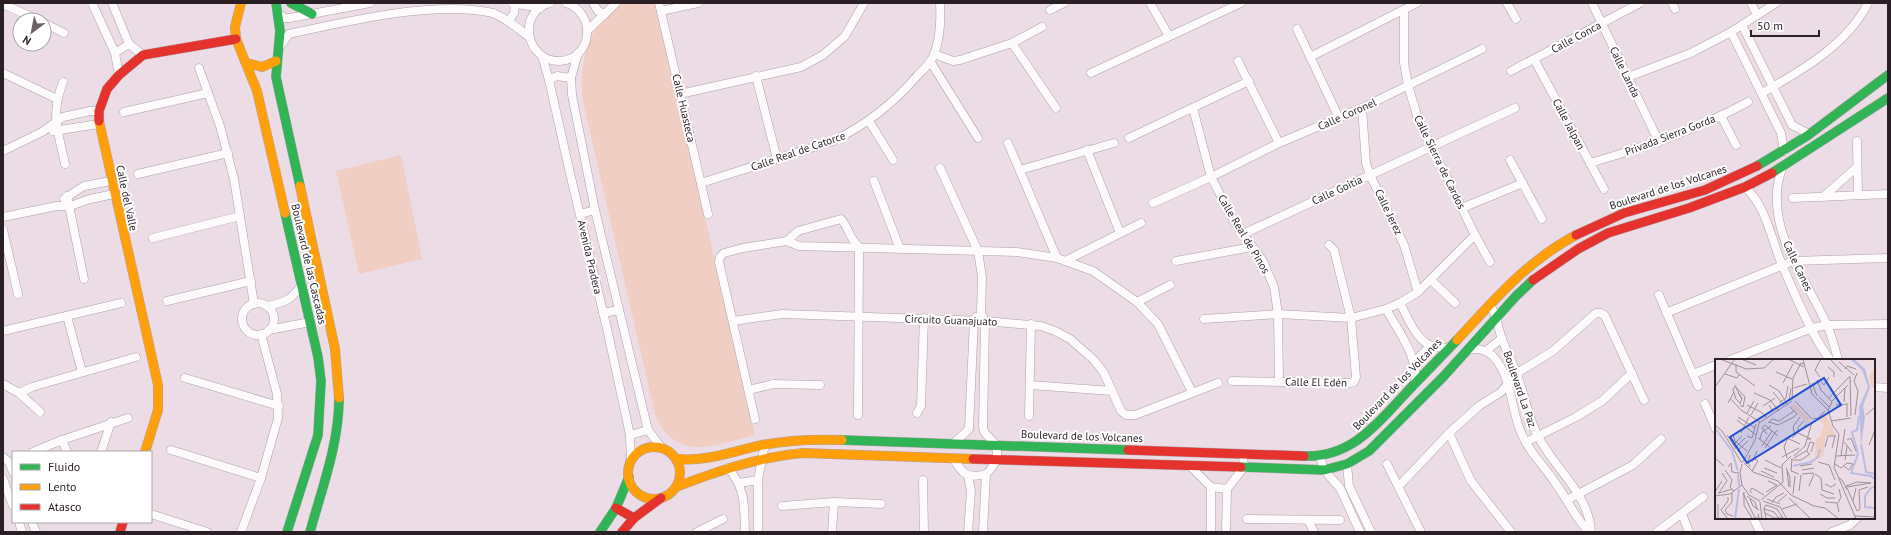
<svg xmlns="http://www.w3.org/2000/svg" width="1891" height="535" font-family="'PT Sans',sans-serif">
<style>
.green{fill:#f1cec3}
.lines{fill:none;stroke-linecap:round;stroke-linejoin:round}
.street-casing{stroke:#ada1a8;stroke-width:9}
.fast-casing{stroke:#ada1a8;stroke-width:10}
.slow-casing{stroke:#ada1a8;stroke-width:10}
.jam-casing{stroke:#ada1a8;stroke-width:10}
.street{stroke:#fcfafb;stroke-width:8}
.fast{stroke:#30b455;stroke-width:9}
.slow{stroke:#ff9f0a;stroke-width:9}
.jam{stroke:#e5322d;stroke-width:9}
.labels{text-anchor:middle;stroke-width:4;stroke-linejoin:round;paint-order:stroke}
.street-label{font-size:11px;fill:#291f25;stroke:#fff}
.inset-river{fill:none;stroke:#babde3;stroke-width:2}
.inset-road{fill:none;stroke:#9e9098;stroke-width:1}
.view{fill:#1d4ed8;fill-opacity:0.15;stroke:#1d4ed8;stroke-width:2}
.inset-edge{fill:none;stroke:#291f25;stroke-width:2}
</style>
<rect width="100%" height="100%" fill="#ecdce5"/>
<g class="green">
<path d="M620,3H656L755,435C739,439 714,447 698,447C678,448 661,432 655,414L583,101C578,63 588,26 620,3Z"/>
<polygon points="401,155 422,259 359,274 336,171"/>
</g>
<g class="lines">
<defs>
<g id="street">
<polyline points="92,3 115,53 119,75"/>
<polyline points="112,3 129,44 143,55"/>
<polyline points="512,3 540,8"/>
<path d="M550,3C516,12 526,62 560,61C593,59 597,13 566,3"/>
<polyline points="593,3 598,11 605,14"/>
<polyline points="659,3 708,214"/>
<polyline points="1150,3 1169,36"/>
<polyline points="1507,3 1516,19"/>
<polyline points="1592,3 1659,142"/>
<polyline points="1672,3 1675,9"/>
<polyline points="1751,3 1757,15"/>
<polyline points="3,4 38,20"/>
<polyline points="1050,10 1064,3"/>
<polyline points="1404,10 1404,63 1408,85 1418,119 1475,235 1490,262"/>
<polyline points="661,11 698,3"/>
<polyline points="278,14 285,18 290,18 370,3"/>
<polyline points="509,21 514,13 515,3"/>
<polyline points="44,23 64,33"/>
<polyline points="1742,25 1792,125 1809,134"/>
<polyline points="1297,29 1339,118"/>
<polyline points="587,31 616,3"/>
<polyline points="1731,32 1781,133 1784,151"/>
<polyline points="1012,43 1056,108"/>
<path d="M280,46L289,34C349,21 435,0 493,13C507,19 518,28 529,37"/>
<polyline points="115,53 129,44"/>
<polyline points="578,53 571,78 572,95 595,210 648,430 661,447"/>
<polyline points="934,54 953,61 960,60 1012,43 1042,27"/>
<polyline points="542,56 549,80 569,169 608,333 630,435 631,460"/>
<polyline points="1310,57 1417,3"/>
<polyline points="1534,59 1604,189"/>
<polyline points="930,61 978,138"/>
<polyline points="1238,61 1279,143"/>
<polyline points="199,68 220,126 234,179 254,304"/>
<polyline points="1511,71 1640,3"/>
<polyline points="3,73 57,99"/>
<polyline points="1091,73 1241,3"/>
<polyline points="756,76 777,159"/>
<polyline points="1628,77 1691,53 1731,32 1776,3"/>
<polyline points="549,80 557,76 571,78"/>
<path d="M63,82C50,116 58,130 65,164"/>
<path d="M1762,93C1801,71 1848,44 1868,3"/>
<polyline points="680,94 801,67 823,55 845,36 864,3"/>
<polyline points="1193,108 1211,177 1235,223 1263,261 1274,287 1278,314 1279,381"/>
<polyline points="1362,108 1366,163 1370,175 1404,245 1418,292"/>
<polyline points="124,112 208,93"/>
<polyline points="1721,116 1736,145"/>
<polyline points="869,121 893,160"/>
<polyline points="53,131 99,124"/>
<polyline points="1129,138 1249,81"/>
<polyline points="1857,141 1858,195"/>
<polyline points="1008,143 1057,258"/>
<polyline points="1087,150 1120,233"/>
<polyline points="3,151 42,132 63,117 90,111 99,111"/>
<polyline points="1510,160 1542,219"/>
<path d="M1590,163C1645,147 1698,129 1748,102"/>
<path d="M940,168L978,251L982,277L981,313L985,321L983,427C984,434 987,435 992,440C1002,452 996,465 986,474L983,532"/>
<path d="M1782,168C1780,176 1777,184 1777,192C1774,242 1808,282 1827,325C1832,336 1835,348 1838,360"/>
<polyline points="1020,170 1114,143"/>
<polyline points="138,174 228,153"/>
<polyline points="874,181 900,249"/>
<path d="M701,183L833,141C866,125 893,104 917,76C923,70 931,63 934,55C940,39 941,20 940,3"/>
<path d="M1745,187C1767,207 1771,240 1783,267C1794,293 1813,338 1830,360"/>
<polyline points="67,196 84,279"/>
<polyline points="1823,197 1857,167"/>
<polyline points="1793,198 1888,194"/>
<polyline points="64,199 84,186 111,181"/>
<polyline points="1153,203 1211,177 1279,143 1362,108 1482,49"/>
<polyline points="1462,208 1523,183"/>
<polyline points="580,214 595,210"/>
<polyline points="3,217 57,206 70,206 90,199 114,194"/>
<polyline points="3,230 18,294"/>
<polyline points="1243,234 1515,108"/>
<polyline points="153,238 240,216"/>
<path d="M787,241L798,231L841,219C848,226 849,238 859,247L858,415"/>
<polyline points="1065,261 1141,223"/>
<polyline points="1176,261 1252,247"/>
<polyline points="1431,280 1455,303"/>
<polyline points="1659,295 1698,386"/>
<polyline points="167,301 251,281"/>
<polyline points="1137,302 1170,285"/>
<path d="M1400,303C1412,326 1420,353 1451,347"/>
<circle cx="258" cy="319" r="16"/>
<path d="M1490,305C1498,318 1497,325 1502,339C1507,353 1515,366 1519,381C1526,400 1529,420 1539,438C1555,469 1589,494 1591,532"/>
<path d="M267,306C284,303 293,299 302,284"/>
<path d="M1386,309C1399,332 1419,357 1415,385"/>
<polyline points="603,313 619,310"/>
<polyline points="1666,313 1793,261 1888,258"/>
<polyline points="67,316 82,372"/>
<polyline points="1204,319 1278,314 1351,318 1386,309 1400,303 1418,292 1475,235"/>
<polyline points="733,321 782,314 985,321 1041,326 1055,331 1070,339 1094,360 1104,373 1121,411 1126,415 1135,415 1218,383"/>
<polyline points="269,330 310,322"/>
<polyline points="3,331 121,303"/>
<path d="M1468,350C1479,347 1490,351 1497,361C1512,382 1511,407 1520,430C1527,450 1545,467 1556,484C1568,500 1575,518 1589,532"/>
<polyline points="1486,351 1502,338"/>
<polyline points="1730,360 1812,328 1827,325 1888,324"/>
<polyline points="1414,362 1430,346"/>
<polyline points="1693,374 1716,365"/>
<polyline points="185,378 279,406"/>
<polyline points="1232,381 1350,383 1354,382 1356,377 1351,318 1334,250 1329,245"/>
<polyline points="3,384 19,393 40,412"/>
<polyline points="1030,385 1112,391"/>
<polyline points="1874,387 1888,388"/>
<polyline points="749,390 773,384 820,385"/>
<polyline points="19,393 32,387 136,357"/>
<polyline points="1705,404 1716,429"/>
<polyline points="917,413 921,406 924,318"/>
<polyline points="1029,416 1031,324"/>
<polyline points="755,419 719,262 720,257 724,253 743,248 787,241 799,246 1017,252 1057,258 1093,271 1137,302 1158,324 1192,392"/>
<polyline points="1449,433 1471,481 1511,532"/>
<polyline points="630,435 648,430"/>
<polyline points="62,440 128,418"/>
<polyline points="1526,442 1576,417 1602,401 1632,373"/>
<polyline points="953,444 969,429 974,320 976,317"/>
<polyline points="171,450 261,478"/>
<polyline points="33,452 62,440 67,452"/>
<polyline points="101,452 111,422"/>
<polyline points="3,457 9,462 13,472"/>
<polyline points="1320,457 1324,470 1340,488 1360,532"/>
<path d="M953,458C962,474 967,479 986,474"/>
<polyline points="1347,464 1349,486 1371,532"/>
<polyline points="1387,464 1421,532"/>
<polyline points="1190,466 1211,487 1211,532"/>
<path d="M728,468C746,489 744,506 745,532"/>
<polyline points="968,476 971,491 968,532"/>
<polyline points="3,479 13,506"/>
<polyline points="923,480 924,532"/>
<polyline points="739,483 758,480"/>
<polyline points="1399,486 1449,433 1479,406 1501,392 1517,373 1553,351 1596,313 1601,313 1605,316 1644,400"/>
<polyline points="1211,487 1227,489"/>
<polyline points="1567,500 1633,465 1661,439"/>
<polyline points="782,506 834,502 881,504"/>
<polyline points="151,514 207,532"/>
<polyline points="1682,514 1689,532"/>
<polyline points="1247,519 1340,520"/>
<polyline points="1754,519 1760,532"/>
<polyline points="1308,520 1314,532"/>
<polyline points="19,522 22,532"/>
<polyline points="32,522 36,532"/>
<polyline points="241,532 261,478 278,418 277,394 261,334"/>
<polyline points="697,532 723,519"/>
<polyline points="758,532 758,480 765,444"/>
<polyline points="832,532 834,502"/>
<polyline points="1226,532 1227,489 1244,467 1243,454"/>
<polyline points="1657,532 1703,497"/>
<polyline points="1832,532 1850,525 1857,518"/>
</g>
<g id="fast">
<polyline points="276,3 280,31 276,77 300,186"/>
<polyline points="291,3 312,14"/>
<polyline points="1757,166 1807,136 1888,75"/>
<polyline points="1772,173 1888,98"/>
<polyline points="285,213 318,357 321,381 318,435 287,532"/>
<polyline points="842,440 1128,450"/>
<path d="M1304,456C1351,458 1377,424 1406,393C1423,375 1440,358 1457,340"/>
<polyline points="1241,467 1324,470 1347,464 1369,451 1444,376 1516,296 1533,280"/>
<path d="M310,532C322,488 339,444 339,398"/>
<polyline points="600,532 616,508 629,477"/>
</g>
<g id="slow">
<polyline points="241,3 235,27 236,39 257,91 285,213"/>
<polyline points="247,63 262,67 276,61"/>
<polyline points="99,121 158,385 158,410 145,452"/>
<polyline points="300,186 335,349 339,398"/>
<path d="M1457,340C1495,299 1526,262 1576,235"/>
<circle cx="654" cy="473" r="26"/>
<path d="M677,459C706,462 734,451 762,445C789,440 815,439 842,440"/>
<path d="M676,487C718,471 758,457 803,453L973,459"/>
</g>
<g id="jam">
<polyline points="99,121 99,111 107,89 119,75 143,55 236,39"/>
<polyline points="1576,235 1624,213 1705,190 1757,166"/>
<polyline points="1533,280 1578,249 1608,233 1689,208 1745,187 1772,173"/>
<polyline points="1128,450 1304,456"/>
<polyline points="973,459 1241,467"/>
<polyline points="616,508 634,518"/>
<polyline points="120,532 123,522"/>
<polyline points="622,532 634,518 661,498"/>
</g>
</defs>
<use href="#street" class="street-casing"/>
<use href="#fast" class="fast-casing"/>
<use href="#slow" class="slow-casing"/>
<use href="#jam" class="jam-casing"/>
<use href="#street" class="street"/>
<use href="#fast" class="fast"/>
<use href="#slow" class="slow"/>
<use href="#jam" class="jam"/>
</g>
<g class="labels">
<g class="street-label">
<text transform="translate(1576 37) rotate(-28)" y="4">Calle Conca</text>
<text transform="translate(1625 72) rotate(64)" y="4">Calle Landa</text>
<text transform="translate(684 108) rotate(77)" y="4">Calle Huasteca</text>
<text transform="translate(1347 114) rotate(-24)" y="4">Calle Coronel</text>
<text transform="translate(1569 124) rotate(62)" y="4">Calle Jalpan</text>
<text transform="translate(1670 135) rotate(-21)" y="4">Privada Sierra Gorda</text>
<text transform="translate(798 151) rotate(-19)" y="4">Calle Real de Catorce</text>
<text transform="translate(1440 162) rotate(64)" y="4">Calle Sierra de Cardos</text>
<text transform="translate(1668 187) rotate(-18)" y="4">Boulevard de los Volcanes</text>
<text transform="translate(1337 190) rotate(-25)" y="4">Calle Goitia</text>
<text transform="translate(127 198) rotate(78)" y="4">Calle del Valle</text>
<text transform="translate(1389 212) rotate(64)" y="4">Calle Jerez</text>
<text transform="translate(1244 234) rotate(59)" y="4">Calle Real de Pinos</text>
<text transform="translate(590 257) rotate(77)" y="4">Avenida Pradera</text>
<text transform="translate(309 264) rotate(77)" y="4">Boulevard de las Cascadas</text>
<text transform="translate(1798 266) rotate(65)" y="4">Calle Canes</text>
<text transform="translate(951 320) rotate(2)" y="4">Circuito Guanajuato</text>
<text transform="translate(1316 382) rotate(1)" y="4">Calle El Edén</text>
<text transform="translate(1397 384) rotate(-46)" y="4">Boulevard de los Volcanes</text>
<text transform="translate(1520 389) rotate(71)" y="4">Boulevard La Paz</text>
<text transform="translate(1082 436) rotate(2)" y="4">Boulevard de los Volcanes</text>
</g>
</g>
<g transform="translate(1715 359)">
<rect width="160" height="160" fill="#ecdce5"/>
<path d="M160,8V28L156,29L154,17ZM79,45L94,59V66L75,47ZM110,55L121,76L111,77L108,98L100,99L101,80L105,78L109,66L104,61Z" fill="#f1cec3"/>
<path d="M135,0H139L150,10L155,28L148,47L150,58L146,87L144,48L153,28L147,11Z" fill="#babde3"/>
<path class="inset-river" d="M144,57L142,71L137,73L143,95L136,114L156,117L160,120M0,69L17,92L23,112M146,85L151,113L160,115M78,107L96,103L103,98L105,90M23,115L24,127M160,127L155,130L150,137V148L160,149M20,160L24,130"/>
<path class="inset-road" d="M5,0L31,10L49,9L59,0M26,0L41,6M73,0L89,8M88,0L97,35L113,51L118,67L124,75L119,108L141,160M115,0L127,13M124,3L139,16M21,5V13L40,27M113,8L119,13V18M130,10L132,7L141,10M61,13L77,20M10,15L22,19L24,16M135,17L136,57M105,18L100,11L106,0M102,21L106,31L117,43L113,51M106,23L109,26L114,18M68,24L78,5M97,24L102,37M21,26L18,31L21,40L25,44M54,26L64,32L73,46M20,27L30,38L28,48L25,46M0,28L20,0M21,29L27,40M79,29L92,25M58,33L69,46M23,34L27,39L25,45M39,34L55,41L64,52M104,38L114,48M15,39L26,51L45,63M114,39L134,18M77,41L78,19L86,4L89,5M74,42L76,29M80,42L97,60M117,42L133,26M129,43L130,29M13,44L19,33M64,44L71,39L73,27M32,46L46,53L52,59M54,46L57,51L65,47M121,46L133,45M48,47L60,39M32,54L39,42M36,56L43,44M140,56L143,32L139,22L142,14M151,56L160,48M23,58L40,69M132,58V45M98,60L103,59L110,52M22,61L41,76M116,62L136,59M54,63L63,66L79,58L82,55L75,48M53,64L57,60L64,62L79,52M0,66L7,72L27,104M50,66L63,77M50,66L47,69L52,75M26,74L34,58M83,74L96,80H92M83,74V68L89,62M12,76L21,90M18,76L20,82L32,92M80,76L78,68L85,58M32,77L37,79L41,65M43,79L56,89M72,79L85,85M77,79L92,65M45,80L47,73L56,67M132,81L136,79L141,92M129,83L137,93M18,86L27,77M154,86L160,71M47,87L57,72M110,88L113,77H121M20,89L30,79M50,89L62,71M117,89L120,77M22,92L33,82M92,92L95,83L99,84L96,93M79,97L90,87L97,63M121,97L140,96M126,97L130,70M67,98L84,89M0,99L9,107M72,99L69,88L73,78M77,99L76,112L84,115M50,101L66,109M78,101H86L95,95L91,92L79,99M130,101L132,87M28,103L40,81L44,64L77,42M37,103L42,92M103,103L114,106L120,121M29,104L38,113L63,122L76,136L99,147L110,149L124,160M27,105L25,114L27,126L34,136L45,142M120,105L126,109L132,104L138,105L134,111L129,107M85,107L97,105M13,108L16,104L17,113L24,114M35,108L33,103L35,96M49,109L62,114M71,109L75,118V128M10,111L17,121L15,128L19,132M87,111L99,109M37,112L43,102L38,99M46,112L59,118M72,112L74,128M87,115L99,114M100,115L106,119L107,131L119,135M124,119L127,121L132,130L130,128M110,125L116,128L121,125M94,127L99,115M131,127L142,123L156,124L132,128M132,129L142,152L145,150L144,131L153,128M84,132L86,116M0,133L7,122M29,133V146L37,159M51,133L62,126L53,122M4,134L17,130M17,134V143L10,151L12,155L18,157M28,134L40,159H44L43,155M37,134L35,132L37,129L49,136M3,135L12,122L7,114M78,135L80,117M105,135L112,139H120M0,137L15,135L27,126M32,137L40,143L42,150M74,139L95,159M35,140L38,147L44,151M52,140L65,145M46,141L68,123L67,106L76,97M48,142L65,148L72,160M138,142L141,129M45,143L47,160M63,143L72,135M110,143L122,144L124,153M57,144L61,138L69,134M123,144L126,138L124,130M3,145V160M49,150L59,153L64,159M67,150L82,145M50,154L59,159H68L62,150L51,146L49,149V150L51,159M140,157L160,158M13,160L6,151L13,142V138"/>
<path class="view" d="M109,19L126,46L32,104L15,78Z"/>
<rect width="160" height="160" class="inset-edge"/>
</g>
<rect width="1891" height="535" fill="none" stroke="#291f25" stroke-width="8"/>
<rect x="12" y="451" width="140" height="72" fill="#ffffff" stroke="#a9a5a8"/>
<rect x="20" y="464" width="20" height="6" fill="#30b455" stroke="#a9a5a8"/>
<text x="48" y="471" font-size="12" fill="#291f25">Fluido</text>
<rect x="20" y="484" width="20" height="6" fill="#ff9f0a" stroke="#a9a5a8"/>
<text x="48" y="491" font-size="12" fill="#291f25">Lento</text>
<rect x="20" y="504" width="20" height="6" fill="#e5322d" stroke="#a9a5a8"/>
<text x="48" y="511" font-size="12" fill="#291f25">Atasco</text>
<g transform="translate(32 32) rotate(212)"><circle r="19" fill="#ffffff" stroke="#a9a5a8"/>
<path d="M0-3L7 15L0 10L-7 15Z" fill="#6d6168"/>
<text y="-6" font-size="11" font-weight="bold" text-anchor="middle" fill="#291f25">N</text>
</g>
<path d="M1751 30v6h68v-6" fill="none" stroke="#291f25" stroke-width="2"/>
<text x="1757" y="30" font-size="12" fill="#291f25" stroke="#ffffff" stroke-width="3" paint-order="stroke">50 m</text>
</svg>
